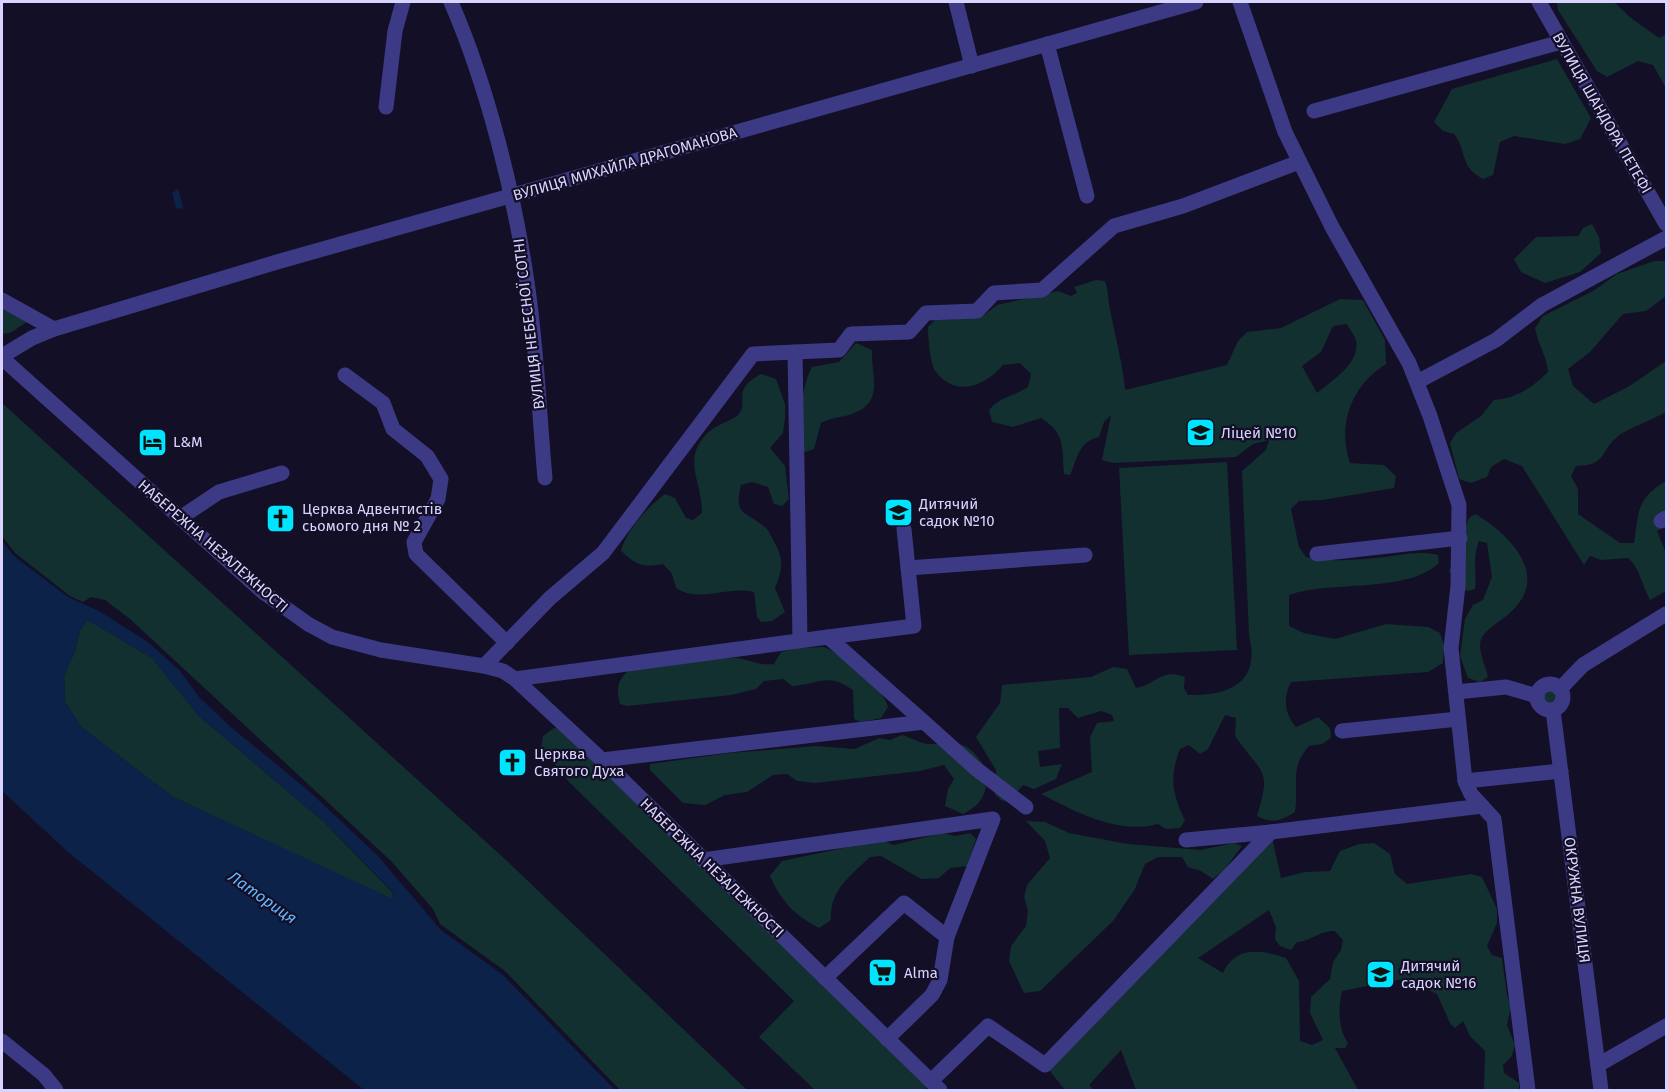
<svg xmlns="http://www.w3.org/2000/svg" width="1668" height="1092" font-family="'Fira Sans',sans-serif">
<style>
.green{fill:#12302f;fill-rule:evenodd}
.water{fill:#0c2248;fill-rule:evenodd}
.lines{fill:none;stroke-linecap:round;stroke-linejoin:round}
.minor{stroke:#3d3a85;stroke-width:15}
.labels{text-anchor:middle;stroke-width:4.5;stroke-linejoin:round;paint-order:stroke}
.street-label{font-size:15px;fill:#d9d4ff;stroke:#130f26}
.poi-label{font-size:15px;fill:#d9d4ff;stroke:#130f26;text-anchor:start}
.water-label{font-size:16px;font-style:italic;fill:#62b6ff;stroke:#130f26}
</style>
<rect width="100%" height="100%" fill="#130f26"/>
<g class="green">
<polygon points="1557,2 1614,2 1631,18 1659,38 1666,34 1666,88 1653,65 1638,61 1607,77 1597,71 1558,10"/>
<path d="M1557,59L1591,118L1580,139L1565,144L1514,136L1500,142L1493,175L1483,179C1459,166 1468,153 1454,134L1443,131L1434,122L1452,89Z"/>
<polygon points="1592,224 1599,237 1601,253 1580,272 1545,283 1521,272 1514,259 1536,237 1578,236 1583,228"/>
<path d="M1654,261H1666V296L1646,311L1623,314L1590,352L1568,369L1573,386L1594,404L1628,387L1666,361V412C1654,419 1624,430 1616,438C1600,452 1606,466 1576,466L1571,476L1578,489V514L1620,543H1634C1639,511 1636,499 1666,481V526L1657,531L1666,553V591L1650,600C1642,586 1640,568 1628,558L1601,560L1590,556L1584,565L1522,466L1504,459L1491,467L1487,477L1471,483L1459,479L1450,443L1456,433L1481,416L1494,400C1518,398 1531,388 1548,372C1547,356 1538,345 1535,328L1543,316L1593,291L1617,274Z"/>
<path d="M1096,280L1105,281C1109,292 1108,303 1111,314C1116,340 1123,365 1125,390L1227,365L1238,341L1247,332L1281,328L1340,299L1363,300L1385,340L1386,364C1351,386 1337,425 1350,463L1384,465L1396,476L1394,488L1322,500L1299,501L1291,509L1299,547L1306,557C1329,562 1354,560 1377,558C1399,556 1416,550 1438,555L1439,563C1406,594 1331,580 1289,595V626L1304,633L1335,639L1386,624L1428,627L1440,633L1444,645L1443,663L1428,672L1291,682C1283,697 1284,713 1296,727L1318,717L1330,728L1331,738L1322,744L1309,746C1289,768 1299,785 1295,812C1281,821 1272,824 1257,816C1272,767 1262,775 1235,736L1236,718L1225,715L1208,749L1200,754L1189,745L1180,749C1169,779 1172,792 1185,821L1180,828L1166,829L1158,824C1118,835 1076,812 1041,794L1092,772L1090,737L1097,723L1114,721L1112,715L1101,711L1078,718L1068,708H1059L1060,748L1038,751L1040,767L1062,764L1056,779L1034,789L1023,785L1009,802L1001,800L995,794L996,770L976,737L1000,703L1002,685L1091,677L1113,667L1127,669L1136,688C1157,684 1161,668 1185,677L1184,688L1188,695C1229,696 1261,683 1249,636L1242,471L1266,450L1269,440L1253,444L1236,457L1113,463L1102,460L1111,415L1104,422L1099,437C1078,442 1078,457 1070,475L1064,474C1062,447 1066,434 1041,418L1013,427L992,422L989,410C999,397 1015,396 1028,387L1031,374L1020,363L1003,365C985,386 956,398 936,372C930,365 928,337 928,327L935,320L980,318L997,305L1058,291L1071,296L1077,293L1074,287ZM1347,324C1349,329 1355,335 1356,341C1360,364 1332,380 1317,393L1302,366L1321,352L1333,326Z"/>
<polygon points="2,308 27,322 10,333 2,334"/>
<path d="M856,343L872,350C871,377 885,402 852,414C841,418 831,417 821,423L814,449L802,453C802,424 798,394 812,367L839,362Z"/>
<path d="M761,374L776,379L785,404V419L783,433L770,448L785,466L789,499L782,506L774,504L768,487L752,482L741,485C733,517 747,511 766,528C769,531 771,536 773,540C784,558 783,569 775,588L785,612L772,621L761,622L757,617L754,592C727,585 700,604 676,588L672,574L663,564C642,568 637,565 621,551C626,531 648,506 665,494L675,498L686,518L693,520L702,513C702,480 680,457 710,431C718,424 733,420 738,415C750,402 730,390 761,374Z"/>
<polygon points="2,403 506,860 747,1090 620,1090 505,971 440,924 433,909 391,861 130,619 105,600 91,597 83,602 70,596 15,553 2,536"/>
<polygon points="1227,462 1237,650 1129,655 1119,468"/>
<path d="M1475,514C1508,533 1549,573 1514,609C1505,619 1489,626 1482,637C1476,649 1486,665 1488,677L1480,682L1468,678L1460,656L1465,619L1473,605L1483,600L1492,577L1487,543L1479,541C1472,557 1477,572 1475,589L1467,591L1458,586L1449,571L1469,518Z"/>
<polygon points="88,620 152,658 199,716 324,822 392,892 393,900 173,797 81,727 65,702 64,676 75,651 80,630"/>
<path d="M824,647C842,655 884,688 888,707L881,718L861,722L854,719L853,690C826,672 821,684 792,686L783,679L764,681L756,689L731,695L627,706L620,704C616,688 617,681 629,670C663,665 698,658 733,658C749,658 755,666 774,664L781,652L799,648Z"/>
<circle cx="1550" cy="697" r="8"/>
<polygon points="554,728 569,729 926,1076 926,1090 815,1090 759,1037 794,1001 570,783 541,747 543,736"/>
<path d="M902,735C910,737 921,744 929,744C958,745 964,737 983,764L979,779L986,787C983,801 976,807 963,814L945,806L948,789L954,779L944,765L920,771L815,783L797,781L787,774L773,775L747,792L725,795L705,805L683,803L650,770V764L730,753L816,746L855,749L879,738L890,740Z"/>
<polygon points="1026,821 1045,822 1069,833 1128,844 1200,850 1234,843 1242,846 1224,870 1213,879 1201,871 1188,867 1182,857 1158,857 1145,864 1135,889 1113,921 1040,991 1024,993 1009,961 1011,946 1026,926 1028,910 1024,897 1027,885 1050,858 1045,841"/>
<path d="M1271,832L1281,878L1305,872L1330,871L1340,851L1359,844L1374,843L1390,854L1395,874L1407,884L1471,874L1482,877L1497,909V923L1487,946L1492,955L1502,958L1507,995L1511,1006L1507,1025L1515,1045L1512,1056L1503,1065L1504,1073L1519,1083V1090H1484L1485,1051L1470,1036L1463,1021L1455,1028L1450,1023L1437,994L1403,979L1342,991C1338,1007 1338,1029 1348,1043L1345,1048H1335L1358,1090H1136L1121,1050L1089,1085L1094,1090H1065L1045,1065ZM1269,910L1276,927L1275,939L1280,946L1291,950L1297,942C1313,941 1317,931 1335,931L1343,940L1341,950L1333,962L1330,979L1311,997L1310,1013L1323,1040L1312,1045L1300,1041L1299,981L1286,958C1262,950 1236,945 1223,973L1198,958Z"/>
<path d="M942,833L955,836L970,833L976,839L967,866L950,868L939,878L921,879L881,856L870,857C850,876 829,891 831,920L819,928C796,917 780,900 770,876L782,861L881,840L894,845Z"/>
</g>
<g class="water">
<polygon points="178,189 183,207 180,209 176,208 172,193"/>
<path d="M2,541L14,556L68,597L99,611L148,642L180,671L200,698L232,728L310,792L378,856L441,930L503,975L615,1090H364L68,852L2,791ZM88,620L152,658L199,716L324,822L392,891L393,899L173,797L81,727L65,702L64,676L75,651L80,630Z"/>
</g>
<g class="lines">
<g class="minor">
<path d="M451,2C487,85 514,192 527,282C537,347 539,413 545,478"/>
<polyline points="956,2 972,66"/>
<polyline points="1240,2 1285,132 1332,227 1409,363 1430,416 1459,505 1458,586 1451,648 1465,781"/>
<polyline points="1539,2 1666,224"/>
<polyline points="1047,44 1087,196"/>
<polyline points="386,107 395,31 403,2"/>
<polyline points="1314,111 1561,42"/>
<polyline points="2,300 54,329"/>
<polyline points="795,352 800,640"/>
<polyline points="2,356 32,338 54,329 277,262 1196,2"/>
<polyline points="2,358 263,592 308,624 332,637 381,650 484,666 503,671 515,679 602,760 940,1090"/>
<polyline points="345,375 383,403 393,429 427,456 441,479 438,499 414,542 416,554 507,643"/>
<polyline points="1417,382 1496,340 1542,305 1666,238"/>
<polyline points="180,518 219,492 282,473"/>
<polyline points="1661,521 1666,518"/>
<polyline points="1317,554 1460,538"/>
<polyline points="908,568 1085,555"/>
<polyline points="828,637 914,626 904,529"/>
<polyline points="484,666 550,598 603,553 753,354 839,350 851,334 909,332 926,313 977,311 994,293 1042,290 1114,226 1183,206 1299,162"/>
<polyline points="515,679 828,637 924,722"/>
<circle cx="1550" cy="697" r="13"/>
<polyline points="1560,689 1583,665 1666,614"/>
<polyline points="1456,692 1506,687 1537,696"/>
<polyline points="1553,710 1601,1090"/>
<polyline points="1342,731 1458,719"/>
<polyline points="602,760 924,722 975,768 1026,807"/>
<polyline points="1186,840 1271,832"/>
<polyline points="703,860 993,819 947,937 940,980 932,995 887,1039"/>
<polyline points="825,978 904,903 947,937"/>
<polyline points="2,1041 44,1075 56,1090"/>
<polyline points="1598,1065 1666,1026"/>
<polyline points="931,1081 988,1026 1045,1065 1271,832 1482,806"/>
<polyline points="1528,1090 1494,819 1471,794 1465,781 1561,771"/>
</g>
</g>
<defs>
<symbol id="school-square" viewBox="-11 -11 22 22"><rect x="-9" y="-9" width="18" height="18" rx="4" fill="#00e5ff" stroke="#130f26"/><path d="M0-5L7-2L0 1L-7-2ZM-4 1L0 2.5L4 1V4Q0 6-4 4Z" fill="#111"/></symbol>
<symbol id="hotel-square" viewBox="-11 -11 22 22"><rect x="-9" y="-9" width="18" height="18" rx="4" fill="#00e5ff" stroke="#130f26"/><path d="M-6-4.5h1.5V1H6V5H4.5V3h-9V5H-6ZM-4 0a1.8 1.8 0 1 1 3.6 0ZM.5 0V-2.5h3Q6-2.5 6 0Z" fill="#111"/></symbol>
<symbol id="church-square" viewBox="-11 -11 22 22"><rect x="-9" y="-9" width="18" height="18" rx="4" fill="#00e5ff" stroke="#130f26"/><path d="M-1.2-6h2.4v3.5h3.3v2.4h-3.3V6h-2.4V-.1h-3.3v-2.4h3.3Z" fill="#111"/></symbol>
<symbol id="supermarket-square" viewBox="-11 -11 22 22"><rect x="-9" y="-9" width="18" height="18" rx="4" fill="#00e5ff" stroke="#130f26"/><path d="M-6-5.5h2.5l.6 2H6L4.5 2H-2.5L-4.4-4H-6ZM-1.5 3.2a1.3 1.3 0 1 0 .1 0ZM3 3.2a1.3 1.3 0 1 0 .1 0Z" fill="#111"/></symbol>
</defs>
<g fill-rule="evenodd">
<use href="#school-square" x="1184" y="416" width="33" height="33"/>
<use href="#hotel-square" x="136" y="426" width="33" height="33"/>
<use href="#school-square" x="882" y="496" width="33" height="33"/>
<use href="#church-square" x="264" y="502" width="33" height="33"/>
<use href="#church-square" x="496" y="746" width="33" height="33"/>
<use href="#supermarket-square" x="866" y="956" width="33" height="33"/>
<use href="#school-square" x="1364" y="958" width="33" height="33"/>
</g>
<g class="labels">
<g class="street-label">
<text transform="translate(1602 113) rotate(60)" y="5">ВУЛИЦЯ ШАНДОРА ПЕТЕФІ</text>
<text transform="translate(625 164) rotate(-16)" y="5">ВУЛИЦЯ МИХАЙЛА ДРАГОМАНОВА</text>
<text transform="translate(529 324) rotate(-97)" y="5">ВУЛИЦЯ НЕБЕСНОЇ СОТНІ</text>
<text transform="translate(213 546) rotate(41)" y="5">НАБЕРЕЖНА НЕЗАЛЕЖНОСТІ</text>
<text transform="translate(712 868) rotate(44)" y="5">НАБЕРЕЖНА НЕЗАЛЕЖНОСТІ</text>
<text transform="translate(1577 900) rotate(83)" y="5">ОКРУЖНА ВУЛИЦЯ</text>
</g>
<g class="poi-label">
<text x="1221" y="438">Ліцей №10</text>
<text x="173" y="447">L&amp;M</text>
<text x="919" y="509">Дитячий<tspan x="919" dy="17">садок №10</tspan></text>
<text x="302" y="514">Церква Адвентистів<tspan x="302" dy="17">сьомого дня № 2</tspan></text>
<text x="534" y="759">Церква<tspan x="534" dy="17">Святого Духа</tspan></text>
<text x="1401" y="971">Дитячий<tspan x="1401" dy="17">садок №16</tspan></text>
<text x="904" y="978">Alma</text>
</g>
<g class="water-label">
<text transform="translate(263 897) rotate(35)" y="6">Латориця</text>
</g>
</g>
<rect width="1668" height="1092" fill="none" stroke="#d9d4ff" stroke-width="6"/>
</svg>
